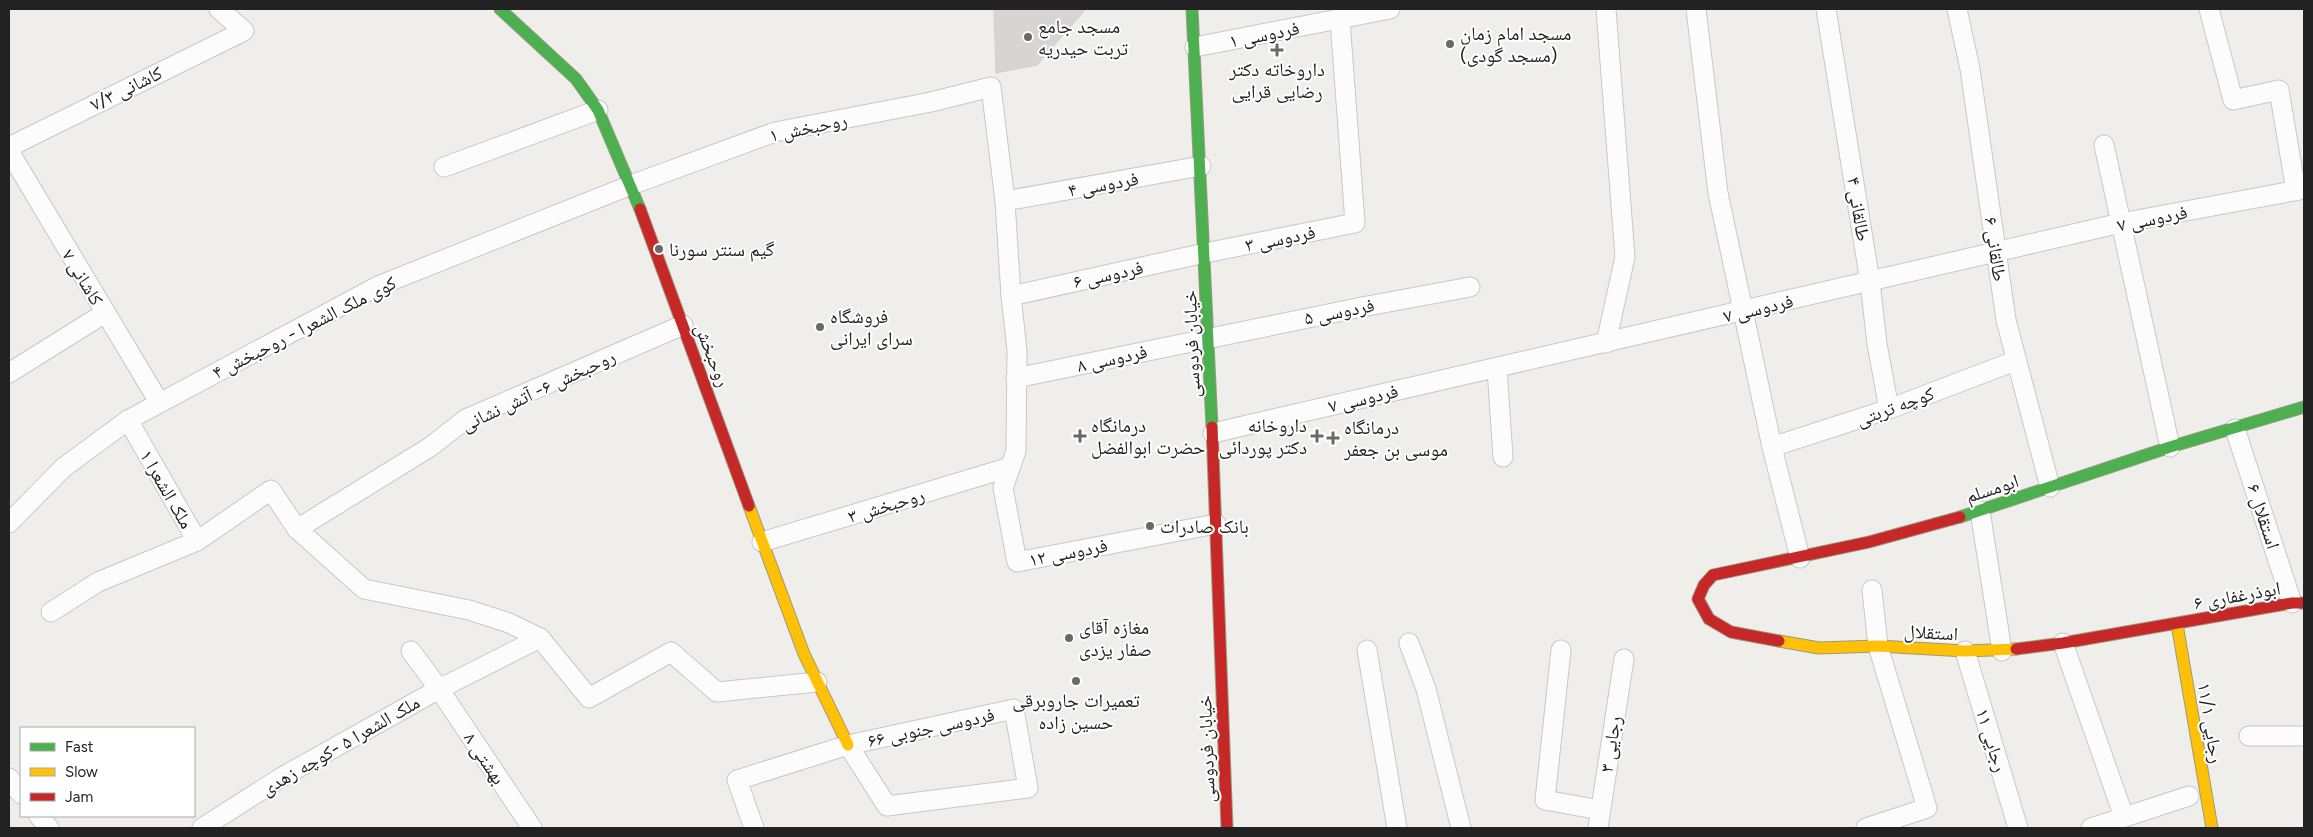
<svg xmlns="http://www.w3.org/2000/svg" width="2313" height="837" font-family="Figtree,'Noto Naskh Arabic',sans-serif">
<style>
.building{fill:#d7d4d2;stroke:#d3d0cc}
.lines{fill:none;stroke-linecap:round;stroke-linejoin:round}
.street-casing{stroke:#c9c8c7;stroke-width:21}
.fast-casing{stroke:#999a82;stroke-width:13}
.slow-casing{stroke:#999a82;stroke-width:13}
.jam-casing{stroke:#999a82;stroke-width:13}
.street{stroke:#fdfcfc;stroke-width:19}
.fast{stroke:#4caf50;stroke-width:11}
.slow{stroke:#ffc107;stroke-width:11}
.jam{stroke:#c62828;stroke-width:11}
.poi-dot{fill:#6a6968;stroke:#fff;stroke-width:2}
.labels{text-anchor:middle;stroke-width:4;stroke-linejoin:round;paint-order:stroke}
.poi-label{font-size:19px;fill:#222;stroke:#fff;text-anchor:start}
.street-label{font-size:19px;fill:#222;stroke:#fff}
</style>
<rect width="100%" height="100%" fill="#f0eeeb"/>
<polygon class="building" points="994,9 1086,9 1037,65 996,73"/>
<g class="lines">
<defs>
<g id="street">
<polyline points="1696,9 1718,193 1772,447 1800,558"/>
<polyline points="1826,9 1870,282 1877,344 1889,409"/>
<polyline points="1957,9 1970,69 2006,320 2050,487"/>
<polyline points="2209,9 2233,100 2279,90 2296,191"/>
<polyline points="1195,47 1390,9"/>
<polyline points="2104,145 2170,447"/>
<polyline points="9,147 244,31 219,9"/>
<polyline points="9,151 159,402"/>
<polyline points="444,167 598,110"/>
<polyline points="1005,201 1201,166"/>
<polyline points="1011,296 1205,253 1355,223 1340,20"/>
<polyline points="1606,343 1625,257 1606,9"/>
<polyline points="1497,369 1503,457"/>
<polyline points="9,373 105,313"/>
<polyline points="1016,378 1362,307 1470,287"/>
<polyline points="128,420 197,541 271,490 297,529 364,589 469,610 509,623 540,638 589,698 671,652 717,692 817,682"/>
<polyline points="2235,429 2292,603"/>
<polyline points="1213,433 2121,223 2304,189"/>
<polyline points="1772,447 1889,409 2015,361"/>
<polyline points="1980,511 2002,651"/>
<polyline points="9,523 63,468 128,420 378,286 631,185 775,132 931,102 991,87 1005,201 1011,296 1017,350 1016,451 1003,488 1017,562 1216,524"/>
<polyline points="297,529 430,447 466,419 683,325"/>
<polyline points="762,542 1010,467"/>
<polyline points="51,612 98,582 197,541"/>
<polyline points="1409,643 1426,689 1461,828"/>
<polyline points="2063,643 2124,817"/>
<polyline points="1367,650 1397,828"/>
<polyline points="1561,650 1545,800 1600,810"/>
<polyline points="1965,651 2018,828"/>
<polyline points="2249,736 2304,736"/>
<polyline points="9,778 21,794"/>
<polyline points="39,816 49,828"/>
<polyline points="202,828 282,777 439,689 411,651"/>
<polyline points="532,828 439,689 540,638"/>
<polyline points="754,828 737,780 848,745 1014,709 1028,788 887,806 848,745"/>
<polyline points="1598,828 1624,659"/>
<polyline points="1866,828 1927,808 1878,646 1872,590"/>
<polyline points="2091,828 2189,796"/>
</g>
<g id="fast">
<polyline points="500,9 576,79 598,110 640,209"/>
<polyline points="1192,9 1212,427"/>
<polyline points="1960,517 2170,447 2304,407"/>
</g>
<g id="slow">
<polyline points="749,506 804,654 848,745"/>
<polyline points="2177,624 2212,828"/>
<polyline points="1779,641 1819,648 1878,646 1965,651 2016,649"/>
</g>
<g id="jam">
<polyline points="640,209 749,506"/>
<polyline points="1212,427 1227,828"/>
<polyline points="1779,641 1731,632 1709,619 1698,599 1704,585 1713,575 1869,542 1960,517"/>
<polyline points="2016,649 2063,643 2292,603 2304,603"/>
</g>
</defs>
<use href="#street" class="street-casing"/>
<use href="#fast" class="fast-casing"/>
<use href="#slow" class="slow-casing"/>
<use href="#jam" class="jam-casing"/>
<use href="#street" class="street"/>
<use href="#fast" class="fast"/>
<use href="#slow" class="slow"/>
<use href="#jam" class="jam"/>
</g>
<g class="poi-dot">
<circle cx="1028" cy="37" r="5"/>
<circle cx="1450" cy="44" r="5"/>
<path d="M1274.5 42.5h5v5h5v5h-5v5h-5v-5h-5v-5h5z"/>
<circle cx="659" cy="249" r="5"/>
<circle cx="820" cy="327" r="5"/>
<path d="M1077.5 428.5h5v5h5v5h-5v5h-5v-5h-5v-5h5z"/>
<path d="M1314.5 428.5h5v5h5v5h-5v5h-5v-5h-5v-5h5z"/>
<path d="M1330.5 430.5h5v5h5v5h-5v5h-5v-5h-5v-5h5z"/>
<circle cx="1150" cy="526" r="5"/>
<circle cx="1069" cy="638" r="5"/>
<circle cx="1076" cy="681" r="5"/>
</g>
<g class="labels">
<g class="poi-label">
<text x="1038" y="33">مسجد جامع<tspan x="1038" dy="22">تربت حیدریه</tspan></text>
<text x="1460" y="40">مسجد امام زمان<tspan x="1460" dy="22">(مسجد گودی)</tspan></text>
<text x="1277" y="76" text-anchor="middle">داروخاته دکتر<tspan x="1277" dy="22">رضایی قرایی</tspan></text>
<text x="669" y="256">گیم سنتر سورنا</text>
<text x="830" y="323">فروشگاه<tspan x="830" dy="22">سرای ایرانی</tspan></text>
<text x="1091" y="432">درمانگاه<tspan x="1091" dy="22">حضرت ابوالفضل</tspan></text>
<text x="1307" y="432" text-anchor="end">داروخانه<tspan x="1307" dy="22">دکتر پوردائی</tspan></text>
<text x="1344" y="434">درمانگاه<tspan x="1344" dy="22">موسی بن جعفر</tspan></text>
<text x="1160" y="533">بانک صادرات</text>
<text x="1079" y="634">مغازه آقای<tspan x="1079" dy="22">صفار یزدی</tspan></text>
<text x="1076" y="707" text-anchor="middle">تعمیرات جاروبرقی<tspan x="1076" dy="22">حسین زاده</tspan></text>
</g>
<g class="street-label">
<text transform="translate(1264 34) rotate(-11)" y="7">فردوسی ۱</text>
<text transform="translate(126 88) rotate(-26)" y="7">کاشانی ۷/۳</text>
<text transform="translate(808 127) rotate(-12)" y="7">روحبخش ۱</text>
<text transform="translate(1103 184) rotate(-10)" y="7">فردوسی ۴</text>
<text transform="translate(1859 209) rotate(81)" y="7">طالقانی ۴</text>
<text transform="translate(2152 218) rotate(-11)" y="7">فردوسی ۷</text>
<text transform="translate(1280 238) rotate(-11)" y="7">فردوسی ۳</text>
<text transform="translate(1996 249) rotate(82)" y="7">طالقانی ۶</text>
<text transform="translate(1108 274) rotate(-12)" y="7">فردوسی ۶</text>
<text transform="translate(83 277) rotate(59)" y="7">کاشانی ۷</text>
<text transform="translate(1758 308) rotate(-13)" y="7">فردوسی ۷</text>
<text transform="translate(1339 311) rotate(-11)" y="7">فردوسی ۵</text>
<text transform="translate(304 327) rotate(-27)" y="7">کوی ملک الشعرا - روحبخش ۴</text>
<text transform="translate(1191 344) rotate(-92)" y="7">خیابان فردوسی</text>
<text transform="translate(713 355) rotate(69)" y="7">روحبخش</text>
<text transform="translate(1112 358) rotate(-12)" y="7">فردوسی ۸</text>
<text transform="translate(538 390) rotate(-25)" y="7">روحبخش ۶- آتش نشانی</text>
<text transform="translate(1363 398) rotate(-13)" y="7">فردوسی ۷</text>
<text transform="translate(1895 406) rotate(-20)" y="7">کوچه تربتی</text>
<text transform="translate(1992 488) rotate(-18)" y="7">ابومسلم</text>
<text transform="translate(167 489) rotate(60)" y="7">ملک الشعرا ۱</text>
<text transform="translate(886 505) rotate(-17)" y="7">روحبخش ۳</text>
<text transform="translate(2264 516) rotate(72)" y="7">استقلال ۶</text>
<text transform="translate(1068 552) rotate(-11)" y="7">فردوسی ۱۲</text>
<text transform="translate(2237 595) rotate(-10)" y="7">ابوذرغفاری ۶</text>
<text transform="translate(1931 632) rotate(3)" y="7">استقلال</text>
<text transform="translate(2211 723) rotate(81)" y="7">رجایی ۱۱/۱</text>
<text transform="translate(931 727) rotate(-12)" y="7">فردوسی جنوبی ۶۶</text>
<text transform="translate(1992 740) rotate(73)" y="7">رجایی ۱۱</text>
<text transform="translate(1610 744) rotate(-81)" y="7">رجایی ۳</text>
<text transform="translate(340 745) rotate(-30)" y="7">ملک الشعرا ۵ -کوچه زهدی</text>
<text transform="translate(1206 749) rotate(-92)" y="7">خیابان فردوسی</text>
<text transform="translate(485 758) rotate(56)" y="7">بهشتی ۸</text>
</g>
</g>
<rect width="2313" height="837" fill="none" stroke="#222222" stroke-width="20"/>
<rect x="20" y="727" width="175" height="90" fill="#ffffff" stroke="#a7a7a7"/>
<rect x="30" y="743" width="25" height="8" fill="#4caf50" stroke="#a7a7a7"/>
<text x="65" y="752" font-size="15" fill="#222222">Fast</text>
<rect x="30" y="768" width="25" height="8" fill="#ffc107" stroke="#a7a7a7"/>
<text x="65" y="777" font-size="15" fill="#222222">Slow</text>
<rect x="30" y="793" width="25" height="8" fill="#c62828" stroke="#a7a7a7"/>
<text x="65" y="802" font-size="15" fill="#222222">Jam</text>
</svg>
